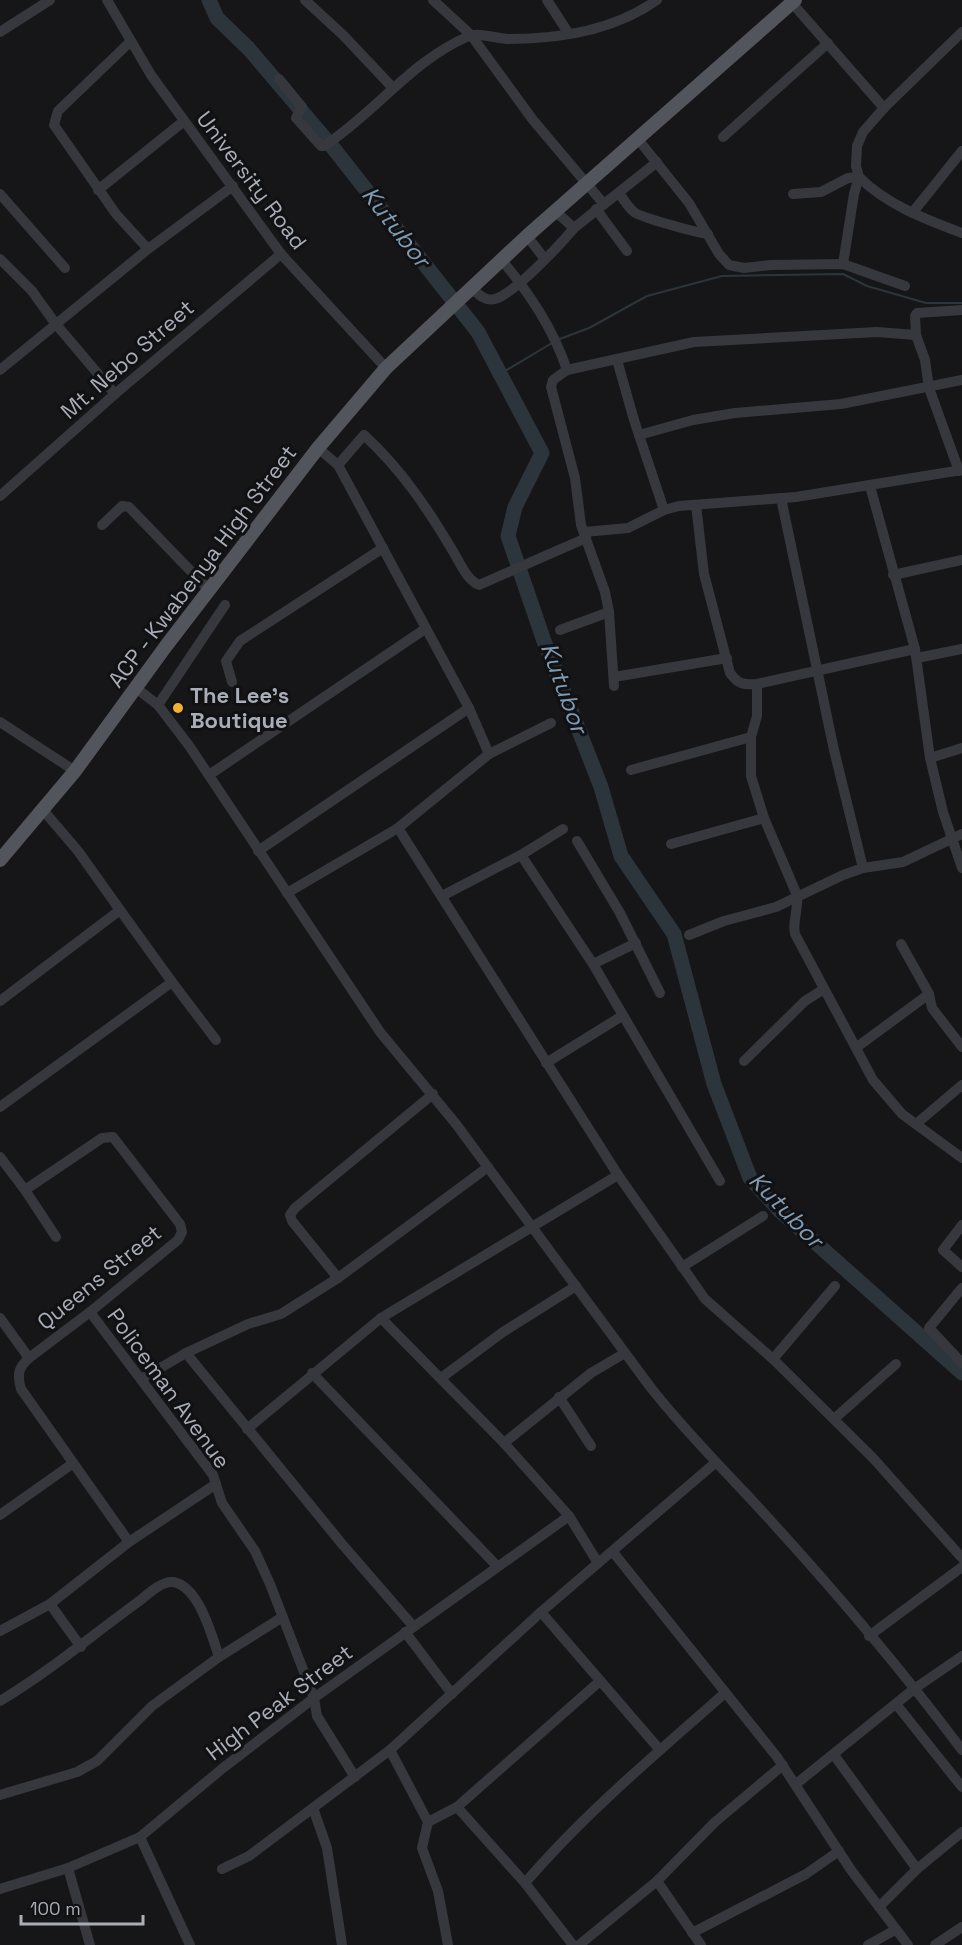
<svg xmlns="http://www.w3.org/2000/svg" width="962" height="1945" font-family="'Space Grotesk',sans-serif">
<style>
.lines{fill:none;stroke-linecap:round;stroke-linejoin:round}
.stream{stroke:#2c353c;stroke-width:2}
.river{stroke:#2c353c;stroke-width:15}
.minor{stroke:#37383d;stroke-width:10}
.major{stroke:#53555c;stroke-width:14}
.poi-dot{fill:#f2b134;stroke:#111113;stroke-width:2}
.labels{text-anchor:middle;stroke-width:6;stroke-linejoin:round;paint-order:stroke}
.street-label{font-size:22px;fill:#a8adb8;stroke:#111113}
.poi-label{font-size:22px;font-weight:bold;fill:#a8adb8;stroke:#111113;text-anchor:start}
.water-label{font-size:24px;font-style:italic;fill:#7f9bb3;stroke:#111113}
</style>
<rect width="100%" height="100%" fill="#161618"/>
<g class="lines">
<g class="stream">
<polyline points="557,340 589,328 647,296 722,276 843,274 867,286 926,303 962,303"/>
<polyline points="500,374 552,343"/>
</g>
<polyline class="river" points="209,0 217,18 249,49 334,149 478,332 542,453 515,507 508,536 544,641 601,787 621,856 674,934 714,1084 750,1178 780,1211 962,1373"/>
<g class="minor">
<polyline points="107,0 151,75 281,254 386,368"/>
<polyline points="305,0 343,35 393,88"/>
<polyline points="433,0 471,35 533,120 603,203"/>
<polyline points="547,0 569,34"/>
<polyline points="792,3 884,108"/>
<polyline points="0,32 50,0"/>
<polyline points="130,42 58,111 54,125 116,214 148,249"/>
<path d="M279,79L302,107L296,118L321,146H324C375,113 412,60 469,36C479,32 498,39 509,39C560,39 615,30 657,0"/>
<polyline points="723,137 828,43"/>
<polyline points="637,138 689,203 719,254 729,265 744,268 771,265 843,264 905,286"/>
<polyline points="98,190 184,121"/>
<path d="M619,193C623,199 628,207 634,212C639,217 698,233 708,234"/>
<polyline points="0,194 65,268"/>
<path d="M793,194L821,192L848,178L859,177C887,205 925,219 962,233"/>
<polyline points="596,209 627,251"/>
<polyline points="913,212 962,151"/>
<polyline points="574,228 657,162"/>
<polyline points="527,236 544,258"/>
<polyline points="0,259 32,291 55,323 115,394"/>
<path d="M501,259C529,293 553,328 567,370"/>
<polyline points="843,264 854,194 859,177 856,166 857,146 863,132 884,108 962,32"/>
<path d="M470,287C477,293 485,302 495,299C515,293 560,245 574,228L555,211"/>
<polyline points="617,360 634,420 664,510"/>
<polyline points="0,370 148,249 233,186"/>
<polyline points="639,435 693,420 735,413 841,404 962,380"/>
<polyline points="318,448 338,465 469,708 489,754"/>
<path d="M338,465L364,435C402,470 428,509 454,553C461,565 467,580 479,585L586,538"/>
<polyline points="959,471 929,388 925,360 916,335 915,316 917,313 962,310"/>
<polyline points="870,486 915,649 930,758 943,812 962,868"/>
<polyline points="0,496 115,394 281,254"/>
<polyline points="781,498 834,750 863,868"/>
<path d="M696,505L704,574L730,673C738,684 743,685 757,684L915,649"/>
<polyline points="102,525 122,506 129,507 209,590"/>
<polyline points="584,532 628,528 664,510 679,506 796,497 962,470"/>
<polyline points="893,575 962,560"/>
<polyline points="560,630 609,612"/>
<polyline points="917,658 962,649"/>
<polyline points="614,677 727,658"/>
<polyline points="232,682 226,661 240,641 383,548"/>
<path d="M757,684V716L751,737V776L764,818L797,895C799,909 792,920 795,934L873,1080L902,1114L962,1158"/>
<polyline points="614,686 609,612 605,592 581,525 575,478 551,387 553,380 567,370 694,342 877,332 916,335"/>
<path d="M136,688L158,705L190,747L380,1032L456,1124L651,1388C681,1426 714,1460 748,1496C823,1577 896,1662 962,1750"/>
<polyline points="158,705 225,605"/>
<polyline points="0,722 75,771"/>
<polyline points="930,758 962,748"/>
<polyline points="631,770 751,737"/>
<polyline points="209,775 425,629"/>
<polyline points="43,810 78,851 120,910"/>
<polyline points="398,828 618,1175 705,1299 773,1359 873,1458 962,1558"/>
<polyline points="577,841 620,913 660,993"/>
<polyline points="671,844 764,818"/>
<polyline points="258,851 469,708"/>
<polyline points="521,855 593,964 720,1181"/>
<polyline points="287,893 398,828 489,754 551,723"/>
<polyline points="442,896 521,855 563,829"/>
<polyline points="689,935 724,921 776,907 843,875 863,868 903,862 962,834"/>
<polyline points="901,944 929,994 932,1008 962,1047"/>
<polyline points="593,964 636,943"/>
<polyline points="172,982 216,1040"/>
<polyline points="0,1001 120,910 172,982 0,1107"/>
<polyline points="857,1047 929,994"/>
<polyline points="744,1061 805,1001 824,989"/>
<polyline points="546,1063 622,1016"/>
<polyline points="916,1124 962,1085"/>
<polyline points="0,1157 25,1190 102,1138 113,1137 180,1224 182,1232 178,1240 90,1312 29,1358"/>
<polyline points="25,1190 56,1237"/>
<polyline points="962,1225 943,1250 962,1267"/>
<polyline points="682,1267 763,1216"/>
<polyline points="338,1278 292,1221 290,1215 295,1208 433,1094"/>
<polyline points="962,1288 929,1328 962,1363"/>
<polyline points="90,1312 213,1475 222,1503 255,1551 270,1584 314,1698 317,1716 355,1777"/>
<path d="M0,1318L29,1358C18,1368 17,1374 21,1389L129,1542"/>
<polyline points="381,1318 504,1443 569,1516 598,1563"/>
<polyline points="186,1353 342,1544 413,1626"/>
<polyline points="773,1359 835,1286"/>
<polyline points="312,1373 497,1566"/>
<polyline points="441,1378 503,1332 576,1286"/>
<polyline points="141,1379 186,1353 248,1324 281,1314 338,1278 488,1167"/>
<polyline points="559,1397 591,1446"/>
<polyline points="834,1419 896,1364"/>
<polyline points="247,1429 381,1318 618,1175"/>
<polyline points="504,1443 591,1373 625,1353"/>
<polyline points="0,1515 72,1464"/>
<polyline points="613,1552 777,1757 851,1870 908,1945"/>
<polyline points="50,1604 81,1647"/>
<polyline points="541,1612 660,1750"/>
<polyline points="0,1631 50,1604 129,1542 216,1484"/>
<polyline points="405,1632 452,1694"/>
<polyline points="869,1636 962,1567"/>
<polyline points="219,1657 281,1618"/>
<path d="M0,1701C50,1671 91,1636 138,1602C147,1595 161,1581 173,1582C199,1586 212,1636 219,1657L152,1706L97,1761L77,1772L0,1795"/>
<polyline points="896,1704 962,1787"/>
<polyline points="390,1750 428,1822 422,1848 438,1891 448,1945"/>
<polyline points="834,1755 917,1869"/>
<polyline points="796,1784 914,1689 962,1656"/>
<path d="M457,1807L525,1883C585,1813 657,1753 725,1693"/>
<polyline points="313,1808 327,1848 342,1945"/>
<polyline points="428,1822 457,1807 600,1681"/>
<polyline points="140,1837 190,1945"/>
<polyline points="68,1868 90,1945"/>
<polyline points="222,1869 249,1856 390,1750 541,1612 715,1463"/>
<polyline points="657,1881 701,1945"/>
<polyline points="525,1883 573,1945"/>
<polyline points="0,1889 68,1868 140,1837 223,1768 314,1698 569,1516"/>
<polyline points="879,1907 917,1869 962,1832"/>
<polyline points="692,1933 806,1874 839,1851"/>
<polyline points="579,1945 657,1881 715,1822 783,1765"/>
<polyline points="868,1945 895,1930"/>
<polyline points="935,1945 962,1927"/>
</g>
<polyline class="major" points="0,860 75,771 166,646 318,448 386,368 527,236 795,0"/>
</g>
<circle class="poi-dot" cx="178" cy="708" r="6"/>
<g class="labels">
<g class="street-label">
<text transform="translate(252 180) rotate(53)" y="8">University Road</text>
<text transform="translate(127 359) rotate(-41)" y="8">Mt. Nebo Street</text>
<text transform="translate(202 566) rotate(-53)" y="8">ACP - Kwabenya High Street</text>
<text transform="translate(99 1277) rotate(-39)" y="8">Queens Street</text>
<text transform="translate(169 1388) rotate(54)" y="8">Policeman Avenue</text>
<text transform="translate(279 1702) rotate(-37)" y="8">High Peak Street</text>
</g>
<g class="poi-label">
<text x="190" y="703">The Lee's<tspan x="190" dy="25">Boutique</tspan></text>
</g>
<g class="water-label">
<text transform="translate(396 227) rotate(52)" y="8">Kutubor</text>
<text transform="translate(564 688) rotate(70)" y="8">Kutubor</text>
<text transform="translate(786 1210) rotate(46)" y="8">Kutubor</text>
</g>
</g>
<path d="M21 1915v9h122v-9" fill="none" stroke="#a8adb8" stroke-width="3"/>
<text x="30" y="1915" font-size="18" fill="#a8adb8" stroke="#111113" stroke-width="4.5" paint-order="stroke">100 m</text>
</svg>
